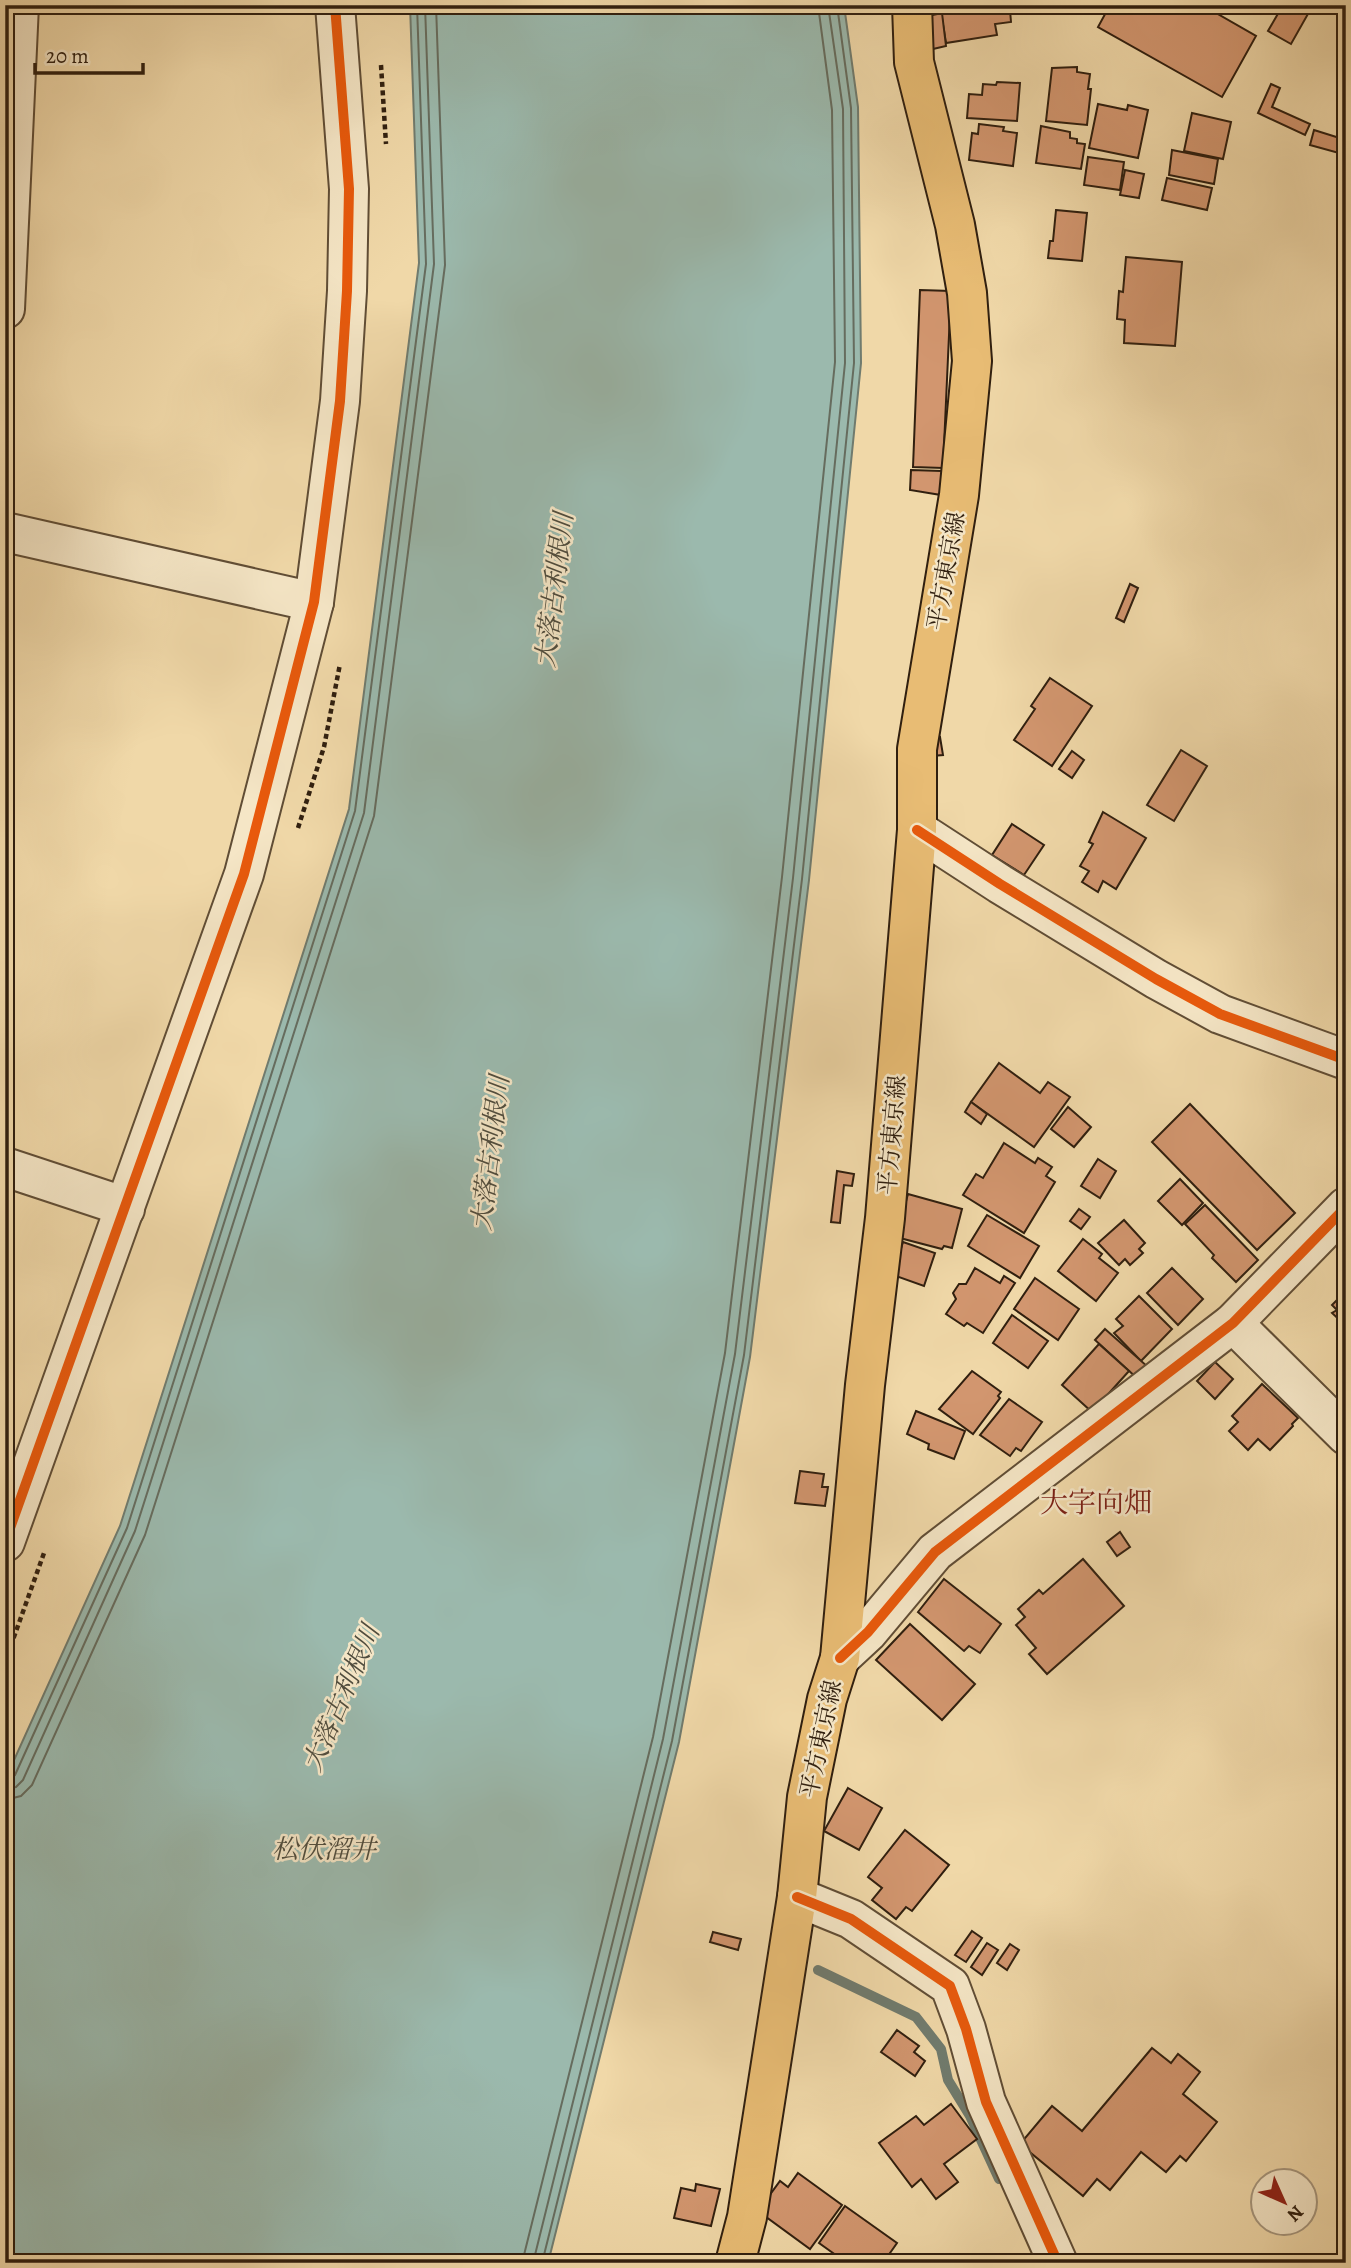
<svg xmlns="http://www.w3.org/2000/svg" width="1351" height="2268" font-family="Alegreya,'Noto Serif JP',serif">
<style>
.water{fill:#9bb9ad;stroke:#707b6e;stroke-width:2}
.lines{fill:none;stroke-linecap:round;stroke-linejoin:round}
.shore{stroke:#666c5e;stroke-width:2}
.stream{stroke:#707b6e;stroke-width:10}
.building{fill:#d2966f;stroke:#301f0f;stroke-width:2}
.minor-casing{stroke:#604d35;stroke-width:42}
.major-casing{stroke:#301f0f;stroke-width:42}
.path{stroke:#301f0f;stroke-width:4.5;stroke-dasharray:5 3.5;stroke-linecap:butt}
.minor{stroke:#f5e6c6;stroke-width:38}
.major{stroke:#e8bc74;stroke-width:38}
.cycleway-casing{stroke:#f5e6c6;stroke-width:15}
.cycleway{stroke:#e8590c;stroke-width:10}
.labels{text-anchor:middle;stroke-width:5;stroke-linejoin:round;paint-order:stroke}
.street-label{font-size:24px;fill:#301f0f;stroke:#f5e6c6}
.water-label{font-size:26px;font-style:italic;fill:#504d3e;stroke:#f5e6c6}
.quarter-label{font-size:28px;fill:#7a1f14;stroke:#f5e6c6}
</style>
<rect width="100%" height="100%" fill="#f0d8a8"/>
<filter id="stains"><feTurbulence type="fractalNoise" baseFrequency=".00286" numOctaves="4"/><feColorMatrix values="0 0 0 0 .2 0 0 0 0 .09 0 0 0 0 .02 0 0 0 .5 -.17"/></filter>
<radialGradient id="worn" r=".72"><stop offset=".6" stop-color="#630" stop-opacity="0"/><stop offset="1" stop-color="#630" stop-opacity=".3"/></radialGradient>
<polygon class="water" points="410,5 844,5 858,107 861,363 809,880 750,1357 679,1742 548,2263 5,2263 5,1780 120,1526 349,809 419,263"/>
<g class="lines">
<g class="shore">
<polyline points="5,1780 11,1779 15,1775 127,1528 355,811 426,264 417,5"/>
<polyline points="5,1789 16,1787 23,1780 135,1531 364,813 434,264 425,5"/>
<polyline points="5,1800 21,1796 32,1785 145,1535 374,816 445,265 436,5"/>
<polyline points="522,2263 653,1737 725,1353 782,877 835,362 832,110 818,5"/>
<polyline points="533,2263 663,1739 735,1354 793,878 845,363 843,109 828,5"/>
<polyline points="542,2263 672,1741 744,1355 802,879 854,363 851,108 837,5"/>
</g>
<polyline class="stream" points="818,1970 916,2017 941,2049 948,2080 970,2116 999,2179"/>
</g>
<g class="building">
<polygon points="949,5 1001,5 1002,11 1010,10 1011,22 995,24 997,35 946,43 940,6"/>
<polygon points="1110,5 1202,5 1256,36 1222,97 1098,27"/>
<polygon points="1260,5 1275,5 1271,12"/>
<polygon points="1283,5 1313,5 1291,44 1268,31"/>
<polygon points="942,13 946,46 933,49 928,16"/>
<polygon points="1077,67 1077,72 1090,74 1088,89 1091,89 1087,125 1046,121 1052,68"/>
<polygon points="997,82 1020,83 1017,121 967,118 969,94 982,95 983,84 996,85"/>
<polygon points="1271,84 1280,88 1272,107 1310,124 1305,135 1258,113"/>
<polygon points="1098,104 1127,110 1128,105 1148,110 1138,158 1089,148"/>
<polygon points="1192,113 1231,122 1223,159 1184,151"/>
<polygon points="979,124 1004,127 1003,131 1017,133 1013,166 969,160 972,133 978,134"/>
<polygon points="1041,126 1070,132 1070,138 1077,139 1077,143 1085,144 1081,169 1036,163"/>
<polygon points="1314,130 1346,140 1346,155 1310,145"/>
<polygon points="1172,150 1218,159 1214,184 1169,175"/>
<polygon points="1088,157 1124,162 1120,190 1084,185"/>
<polygon points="1125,170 1144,174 1139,198 1120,195"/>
<polygon points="1167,178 1212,188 1207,210 1162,200"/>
<polygon points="1056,210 1087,213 1082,261 1048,258 1050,241 1053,241"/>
<polygon points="1126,257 1182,262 1175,346 1124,343 1125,320 1117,319 1119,291 1123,292"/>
<polygon points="920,290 951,291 943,468 913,467"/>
<polygon points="911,470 942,471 941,495 910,490"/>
<polygon points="1130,584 1138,588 1124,622 1116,618"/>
<polygon points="1050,678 1092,706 1052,766 1014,740 1035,709 1031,706"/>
<polygon points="940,737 943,755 932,756 929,739"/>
<polygon points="1181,750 1207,766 1174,821 1147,805"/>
<polygon points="1072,751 1084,760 1072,778 1059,769"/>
<polygon points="1103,812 1146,838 1116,889 1103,881 1098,892 1082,882 1089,871 1080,866 1093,844 1089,842"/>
<polygon points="1012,824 1044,845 1024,875 992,855"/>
<polygon points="999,1063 1040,1093 1048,1082 1070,1097 1034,1147 971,1102"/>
<polygon points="971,1102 987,1114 981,1124 965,1112"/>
<polygon points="1190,1104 1295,1213 1257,1250 1152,1142"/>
<polygon points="1068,1107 1091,1127 1074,1147 1051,1129"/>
<polygon points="1004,1143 1035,1163 1038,1158 1052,1167 1046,1176 1055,1182 1024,1233 963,1195 976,1174 983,1178"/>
<polygon points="1098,1159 1116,1171 1100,1198 1081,1186"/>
<polygon points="837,1171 854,1174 852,1186 844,1185 840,1223 831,1222"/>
<polygon points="1180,1179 1203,1203 1182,1225 1158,1201"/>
<polygon points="908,1194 962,1209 952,1248 944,1246 942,1249 896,1237"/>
<polygon points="1205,1205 1258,1260 1236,1282 1212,1258 1214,1255 1185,1224"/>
<polygon points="1079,1209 1090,1217 1081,1229 1070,1221"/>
<polygon points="987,1215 1039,1246 1020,1278 968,1246"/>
<polygon points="1124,1220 1145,1243 1139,1249 1143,1253 1130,1265 1125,1259 1119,1265 1098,1243"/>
<polygon points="1083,1239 1102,1254 1099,1258 1118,1273 1096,1301 1058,1271"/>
<polygon points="903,1242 935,1253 924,1286 893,1275"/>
<polygon points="975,1268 1000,1283 1004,1276 1015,1283 983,1333 967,1323 964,1326 946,1314 956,1299 953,1293 959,1284 966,1284"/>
<polygon points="1172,1268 1203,1299 1178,1325 1147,1293"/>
<polygon points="1035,1278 1079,1309 1058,1340 1014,1309"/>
<polygon points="1346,1291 1346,1333 1342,1328 1345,1325 1332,1313 1337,1310 1332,1305"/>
<polygon points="1139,1296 1172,1329 1141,1361 1114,1333 1123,1326 1116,1319"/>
<polygon points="1012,1315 1048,1341 1028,1368 993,1343"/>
<polygon points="1105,1329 1148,1367 1138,1379 1095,1340"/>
<polygon points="1099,1344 1129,1371 1092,1412 1062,1385"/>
<polygon points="1215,1362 1233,1379 1215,1399 1197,1381"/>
<polygon points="972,1371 1001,1392 998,1396 1000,1398 973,1434 939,1409"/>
<polygon points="1262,1384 1298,1418 1292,1424 1293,1426 1270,1450 1258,1439 1248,1450 1229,1431 1238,1422 1232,1416"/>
<polygon points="1009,1399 1042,1422 1021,1451 1016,1448 1010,1456 980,1435"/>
<polygon points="916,1411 965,1431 954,1459 928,1449 929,1444 907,1434"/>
<polygon points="800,1471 824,1474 822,1487 828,1487 825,1506 795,1503"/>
<polygon points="1120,1532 1130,1547 1117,1556 1107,1542"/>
<polygon points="1083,1559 1124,1606 1047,1674 1029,1654 1036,1648 1016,1625 1025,1617 1018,1609 1039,1590 1043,1594"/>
<polygon points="944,1579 1001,1624 980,1653 969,1646 964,1651 918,1612"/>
<polygon points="910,1624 975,1684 942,1720 876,1660"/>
<polygon points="848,1788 882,1808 859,1850 824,1831"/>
<polygon points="905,1830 949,1865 912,1911 906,1907 896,1919 872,1900 882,1888 868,1877"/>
<polygon points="972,1931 982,1938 966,1962 955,1955"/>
<polygon points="713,1932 741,1939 738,1950 710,1942"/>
<polygon points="987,1943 998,1950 982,1975 971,1967"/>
<polygon points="1010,1944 1019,1950 1007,1970 997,1963"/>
<polygon points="897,2030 919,2046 914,2052 925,2061 915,2076 881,2052"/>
<polygon points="1152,2048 1171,2063 1178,2054 1200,2072 1183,2094 1217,2122 1186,2161 1180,2156 1166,2172 1141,2152 1110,2190 1097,2179 1083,2196 1020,2144 1052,2106 1082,2131"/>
<polygon points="951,2104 977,2139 944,2164 958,2182 936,2199 921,2179 912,2187 879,2143 916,2116 924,2125"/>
<polygon points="798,2173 842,2205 810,2249 758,2211 780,2181 788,2187"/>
<polygon points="696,2184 720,2189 711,2226 674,2218 681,2188 695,2191"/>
<polygon points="845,2206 897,2243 883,2263 847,2263 819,2243"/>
</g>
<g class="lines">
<defs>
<g id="minor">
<polyline points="5,309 19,5"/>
<polyline points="5,532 314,602"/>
<polyline points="917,830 1000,884 1156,979 1220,1014 1346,1060"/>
<polyline points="5,1167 108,1201 125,1209"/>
<polyline points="1233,1323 1346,1435"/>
<polyline points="5,1542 244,874 314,602 340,401 347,291 349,189 335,5"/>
<polyline points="840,1658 868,1632 935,1552 1233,1323 1346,1207"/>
<polyline points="797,1897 851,1919 950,1986 966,2029 986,2102 1058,2263"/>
</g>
<polyline id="major" points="735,2263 747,2217 797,1897 807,1797 827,1699 840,1658 865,1385 885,1218 917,830 917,749 959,495 972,361 967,293 955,225 914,62 912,5"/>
</defs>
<use href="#minor" class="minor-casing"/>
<use href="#major" class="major-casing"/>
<g class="path">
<polyline points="381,65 386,144"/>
<polyline points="298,828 324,747 340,664"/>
<polyline points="5,1662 44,1553"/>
</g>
<use href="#minor" class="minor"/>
<use href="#major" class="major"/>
<defs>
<g id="cycleway">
<polyline points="917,830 1000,884 1156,979 1220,1014 1346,1060"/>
<polyline points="5,1542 244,874 314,602 340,401 347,291 349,189 335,5"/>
<polyline points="840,1658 868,1632 935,1552 1233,1323 1346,1207"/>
<polyline points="797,1897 851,1919 950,1986 966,2029 986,2102 1058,2263"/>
</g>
</defs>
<use href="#cycleway" class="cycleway-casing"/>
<use href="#cycleway" class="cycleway"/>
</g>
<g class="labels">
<g class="street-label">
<text transform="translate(946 571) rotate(-80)" y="8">平方東京線</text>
<text transform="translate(892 1135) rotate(-85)" y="8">平方東京線</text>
<text transform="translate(821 1739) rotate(-78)" y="8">平方東京線</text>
</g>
<g class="water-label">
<text transform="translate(554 590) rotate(-83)" y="9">大落古利根川</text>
<text transform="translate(490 1153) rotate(-83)" y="9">大落古利根川</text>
<text transform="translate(341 1698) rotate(-67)" y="9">大落古利根川</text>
<text x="324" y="1858">松伏溜井</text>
</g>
<g class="quarter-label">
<text x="1096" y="1512">大字向畑</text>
</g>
</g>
<rect width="1351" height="2268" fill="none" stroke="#f0d8a8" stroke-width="28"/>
<rect x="7" y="7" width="1337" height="2254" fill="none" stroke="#301f0f" stroke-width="3.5"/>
<rect x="14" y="14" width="1323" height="2240" fill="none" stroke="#301f0f" stroke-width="2"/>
<g transform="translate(1284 2202) rotate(135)"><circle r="33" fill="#f5e6c6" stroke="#a6967d" stroke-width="2"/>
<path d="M0-5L12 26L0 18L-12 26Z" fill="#8f2418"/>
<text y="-10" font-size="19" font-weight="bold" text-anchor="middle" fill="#301f0f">N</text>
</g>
<path d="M35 63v10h108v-10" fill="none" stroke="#301f0f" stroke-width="3.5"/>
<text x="46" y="63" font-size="21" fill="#301f0f" stroke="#f5e6c6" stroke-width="5" paint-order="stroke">20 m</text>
<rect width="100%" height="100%" filter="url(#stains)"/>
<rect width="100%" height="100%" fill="url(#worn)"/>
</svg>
